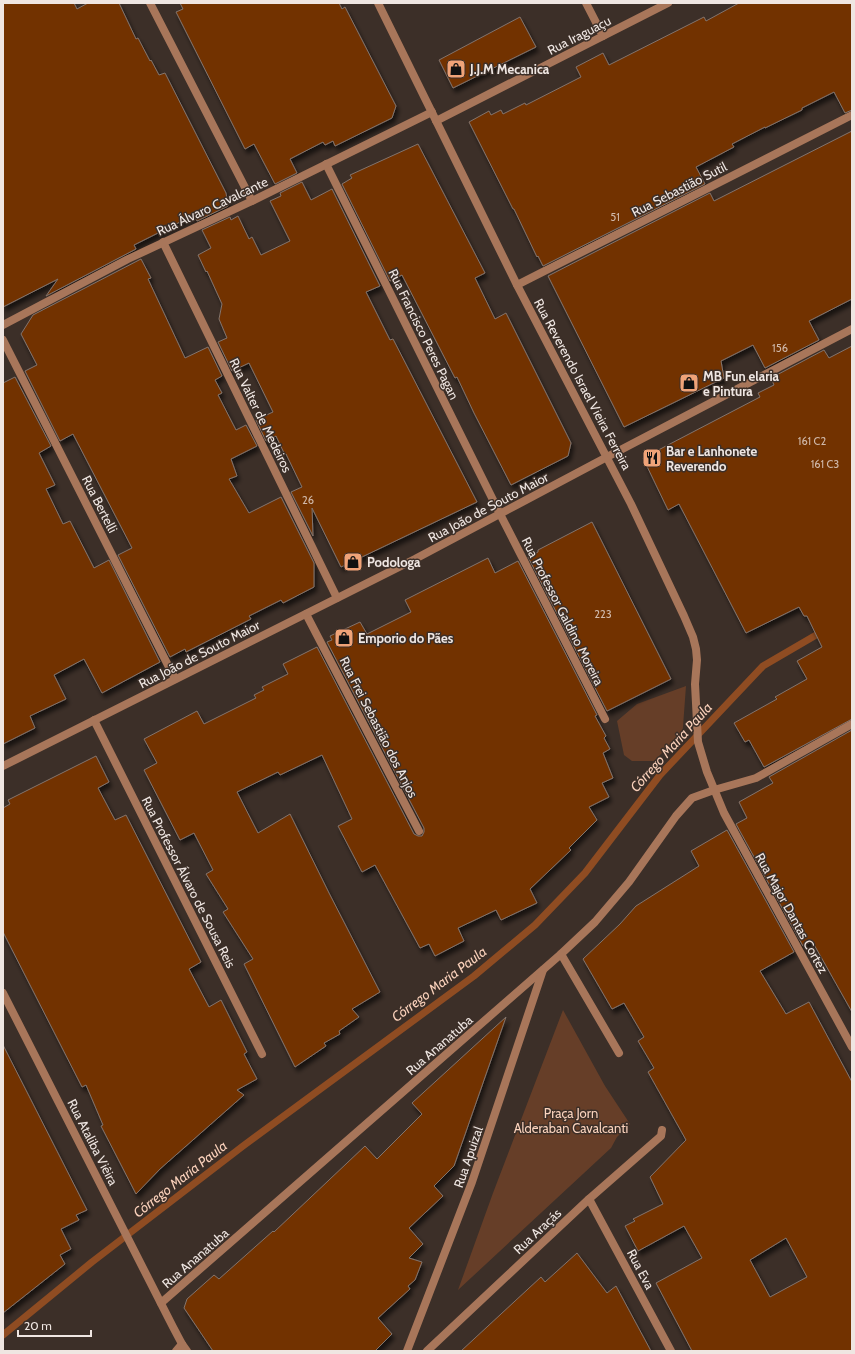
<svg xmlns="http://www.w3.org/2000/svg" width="855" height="1354" font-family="Cabin,sans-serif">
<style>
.green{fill:#663e28}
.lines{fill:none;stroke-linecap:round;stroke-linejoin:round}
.stream{stroke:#8f4c22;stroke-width:7}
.building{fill:#723100;stroke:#83746c;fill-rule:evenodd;filter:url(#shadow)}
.minor{stroke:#a8765a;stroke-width:8}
.tertiary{stroke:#a8765a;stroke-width:8}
.labels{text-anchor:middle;stroke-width:3;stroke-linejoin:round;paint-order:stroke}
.number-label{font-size:11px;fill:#d0b9aa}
.street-label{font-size:13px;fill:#efe6e2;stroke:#3c2f28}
.poi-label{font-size:13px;font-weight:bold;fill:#efe6e2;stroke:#3c2f28;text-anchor:start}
.park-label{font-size:13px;fill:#fbd3bd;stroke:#3c2f28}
.water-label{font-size:14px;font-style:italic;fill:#f9d0ba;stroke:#3c2f28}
</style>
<defs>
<filter id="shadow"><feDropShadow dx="2.5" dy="4.5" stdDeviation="2" flood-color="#0009"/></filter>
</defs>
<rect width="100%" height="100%" fill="#3c2f28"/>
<g class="green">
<polygon points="686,686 682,740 672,743 654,761 632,761 624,755 617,721 637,704"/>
<polygon points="563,1010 605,1086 630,1124 617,1137 611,1148 458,1290 493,1193"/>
</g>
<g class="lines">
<polyline class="stream" points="3,1335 92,1262 243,1146 474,976 535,925 585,873 660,775 763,666 823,631"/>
</g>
<g class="building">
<polygon points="3,3 74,3 77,9 88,3 119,3 136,39 138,38 150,61 151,60 159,75 165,73 226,193 228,206 197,221 194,215 134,245 136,249 46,296 58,279 3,307"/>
<polygon points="180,3 339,3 342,9 345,7 396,106 392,118 335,146 333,141 325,145 323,142 290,159 297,173 275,184 254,144 245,149 176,12 183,9"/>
<polygon points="739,3 852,3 852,110 845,113 834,92 802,108 802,110 765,128 765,127 732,144 734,147 696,167 705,184 543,266 538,256 537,257 514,209 513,209 469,122 489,111 491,115 501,110 503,114 525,103 526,105 581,77 576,67 603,53 609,65 704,17 706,21"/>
<polygon points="520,17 536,47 453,88 439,60"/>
<polygon points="852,131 852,299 809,321 819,340 765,368 753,345 721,361 724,378 624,427 548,276 710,193 714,201"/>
<polygon points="418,144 485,273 475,278 495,319 506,313 571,443 568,456 511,485 474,413 457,377 455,378 402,275 390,281 342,184 352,178 350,175"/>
<polygon points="302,182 311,200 332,189 380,286 366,292 390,340 393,339 477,502 341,567 312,508 313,536 291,492 302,487 286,454 285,455 276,436 266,441 256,420 273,412 249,363 232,371 218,342 227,338 219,319 222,304 207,271 206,272 198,255 211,248 202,230 230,217 231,220 238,216 249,239 252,237 261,255 290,241 270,201 281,196 280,193"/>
<polygon points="141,259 151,278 148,279 185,358 208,347 222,376 215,380 222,393 218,395 236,430 246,425 257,446 231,459 237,476 229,479 249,513 281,497 314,563 314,587 283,603 281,600 249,616 251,619 186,652 185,649 170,657 118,555 132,548 73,434 60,441 25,371 37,365 21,334 33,315"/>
<polygon points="852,346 852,719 764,767 749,740 745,742 734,723 777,699 775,697 807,679 797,661 822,647 807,616 804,616 799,607 746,633 679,504 668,510 643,458 760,397 758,393 774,385 771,378 824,350 829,358"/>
<polygon points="15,377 51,446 39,453 55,485 46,489 63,524 70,521 94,568 109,560 160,662 102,693 84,659 54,675 66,699 30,716 35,728 3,744 3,383"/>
<polygon points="592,522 671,679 607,711 528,557 538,552 538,550"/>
<polygon points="488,558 495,573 518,561 597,715 595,716 606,736 604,738 610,749 603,753 613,778 602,783 609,797 589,807 597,820 569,848 571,850 530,889 537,903 501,920 496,910 458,928 464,941 435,956 429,944 420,948 375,865 362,872 338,826 352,819 322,755 280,775 278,772 237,792 258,833 290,814 329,893 380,992 352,1009 359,1017 339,1031 340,1034 324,1043 326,1046 295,1067 244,964 253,959 223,912 228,909 206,874 213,870 194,833 180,840 144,770 157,763 144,739 197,711 204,724 256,698 254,695 264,690 262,687 288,674 283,664 317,647 414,834 418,836 422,836 424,832 424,828 327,642 332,640 330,636 360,622 367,634 411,612 405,600"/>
<polygon points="852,730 852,1012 812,941 803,946 736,824 747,818 739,802 773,783 769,777"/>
<polygon points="96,756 109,782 98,788 115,820 126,815 201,962 189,969 209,1007 221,1000 247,1052 244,1054 257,1079 237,1090 244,1095 160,1169 136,1194 101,1126 103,1125 86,1085 82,1087 3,932 3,808 10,804 8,800"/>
<path d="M727,830L794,952L760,971L786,1014L809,1002L852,1082V1351H692L656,1283L702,1258L684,1226L638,1251L625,1226L635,1221L633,1219L663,1204L650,1177L686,1140L648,1072L654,1068L638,1041L644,1037L624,1003L612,1009L583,959L620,924L636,906L699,866L691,851ZM786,1238L807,1277L770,1297L750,1260Z"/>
<polygon points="506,1017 454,1166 434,1186 443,1196 409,1228 423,1244 409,1258 422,1262 415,1280 408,1286 410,1289 378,1318 392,1334 375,1351 213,1351 184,1308 187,1299 214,1275 219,1279 273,1231 274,1232 365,1146 377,1159 422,1114 412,1103"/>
<polygon points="3,1045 87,1210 76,1215 79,1220 61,1229 71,1249 60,1255 65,1264 3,1313"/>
<polygon points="577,1253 607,1293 616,1286 651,1351 461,1351 541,1277 545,1282"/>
</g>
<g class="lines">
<g class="minor">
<polyline points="150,3 252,201"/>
<polyline points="586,3 603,36"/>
<polyline points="436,121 668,3"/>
<polyline points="326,164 500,514 605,719"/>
<polyline points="163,242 337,598"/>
<polyline points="3,325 128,259 252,201 432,112"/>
<polyline points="3,340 175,679"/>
<polyline points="306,614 419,831"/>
<polyline points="94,720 262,1054"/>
<polyline points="561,954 619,1053"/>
<polyline points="589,1199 671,1351"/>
<polyline points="161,1303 561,954 595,922 629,882 676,816 692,798 714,790 756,778 852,724"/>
<polyline points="176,1351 182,1344"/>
<polyline points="407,1351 472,1182 543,970"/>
<polyline points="427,1351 589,1199 661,1136 662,1130"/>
</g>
<g class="tertiary">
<polyline points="378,3 517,285 631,504 684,616 693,637 696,649 697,660 695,684 698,742 707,772 724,813 852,1047"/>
<polyline points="517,285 852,115"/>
<polyline points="3,766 415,559 607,457 852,329"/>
<polyline points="3,993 173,1327 182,1344 187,1351"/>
</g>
</g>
<defs>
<symbol id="shop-square" viewBox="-11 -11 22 22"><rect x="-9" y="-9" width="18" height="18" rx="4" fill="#f0a378" stroke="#3c2f28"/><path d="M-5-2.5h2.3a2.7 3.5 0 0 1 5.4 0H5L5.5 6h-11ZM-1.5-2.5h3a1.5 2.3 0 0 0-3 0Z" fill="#111"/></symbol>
<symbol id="restaurant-square" viewBox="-11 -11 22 22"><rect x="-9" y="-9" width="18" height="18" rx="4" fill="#f0a378" stroke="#3c2f28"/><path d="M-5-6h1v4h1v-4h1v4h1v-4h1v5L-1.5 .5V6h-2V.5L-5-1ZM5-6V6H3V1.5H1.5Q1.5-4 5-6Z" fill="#111"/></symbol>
</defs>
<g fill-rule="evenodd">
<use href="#shop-square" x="445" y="58" width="22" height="22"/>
<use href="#shop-square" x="678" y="372" width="22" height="22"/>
<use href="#restaurant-square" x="641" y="447" width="22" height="22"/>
<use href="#shop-square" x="342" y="551" width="22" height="22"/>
<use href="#shop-square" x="333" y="627" width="22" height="22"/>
</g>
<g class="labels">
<g class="number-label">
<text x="615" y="221">51</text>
<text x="780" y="352">156</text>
<text x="812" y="445">161 C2</text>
<text x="825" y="468">161 C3</text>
<text x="308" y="504">26</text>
<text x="603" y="618">223</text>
</g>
<g class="street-label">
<text transform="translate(579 35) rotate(-27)" y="5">Rua Iraguaçu</text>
<text transform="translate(679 189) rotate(-27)" y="5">Rua Sebastião Sutil</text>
<text transform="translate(212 206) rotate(-25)" y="5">Rua Álvaro Cavalcante</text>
<text transform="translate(424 334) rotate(64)" y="5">Rua Francisco Peres Pagan</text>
<text transform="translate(583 384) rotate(62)" y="5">Rua Reverendo Israel Vieira Ferreira</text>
<text transform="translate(261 415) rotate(64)" y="5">Rua Valter de Medeiros</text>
<text transform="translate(100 504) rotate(63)" y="5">Rua Bertelli</text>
<text transform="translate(488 507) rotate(-28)" y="5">Rua João de Souto Maior</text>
<text transform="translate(563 611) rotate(63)" y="5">Rua Professor Galdino Moreira</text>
<text transform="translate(199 654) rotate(-27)" y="5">Rua João de Souto Maior</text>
<text transform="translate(379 727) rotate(63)" y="5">Rua Frei Sebastião dos Anjos</text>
<text transform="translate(189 882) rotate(63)" y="5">Rua Professor Álvaro de Sousa Reis</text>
<text transform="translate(792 913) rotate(61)" y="5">Rua Major Dantas Cortez</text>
<text transform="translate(439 1045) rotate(-41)" y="5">Rua Ananatuba</text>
<text transform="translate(93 1142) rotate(63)" y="5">Rua Ataliba Viêira</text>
<text transform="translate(468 1157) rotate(-71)" y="5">Rua Apuizal</text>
<text transform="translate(537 1231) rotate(-43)" y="5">Rua Araçás</text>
<text transform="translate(195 1258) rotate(-41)" y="5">Rua Ananatuba</text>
<text transform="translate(641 1269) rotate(62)" y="5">Rua Eva</text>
</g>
<g class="poi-label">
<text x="470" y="74">J.J.M Mecanica</text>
<text x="703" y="381">MB Fun elaria<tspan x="703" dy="15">e Pintura</tspan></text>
<text x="666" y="456">Bar e Lanhonete<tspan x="666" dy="15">Reverendo</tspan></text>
<text x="367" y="567">Podologa</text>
<text x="358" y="643">Emporio do Pães</text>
</g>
<g class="park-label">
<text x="571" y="1118">Praça Jorn<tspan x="571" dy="15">Alderaban Cavalcanti</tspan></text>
</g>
<g class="water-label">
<text transform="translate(671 747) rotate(-48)" y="5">Córrego Maria Paula</text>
<text transform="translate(439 984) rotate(-37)" y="5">Córrego Maria Paula</text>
<text transform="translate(180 1179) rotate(-38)" y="5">Córrego Maria Paula</text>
</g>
</g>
<rect width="855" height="1354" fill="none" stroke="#efe6e2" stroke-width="8"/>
<path d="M18 1330v6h73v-6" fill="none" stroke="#efe6e2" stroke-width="2"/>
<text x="24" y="1330" font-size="12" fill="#efe6e2" stroke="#3c2f28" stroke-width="3" paint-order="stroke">20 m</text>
</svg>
